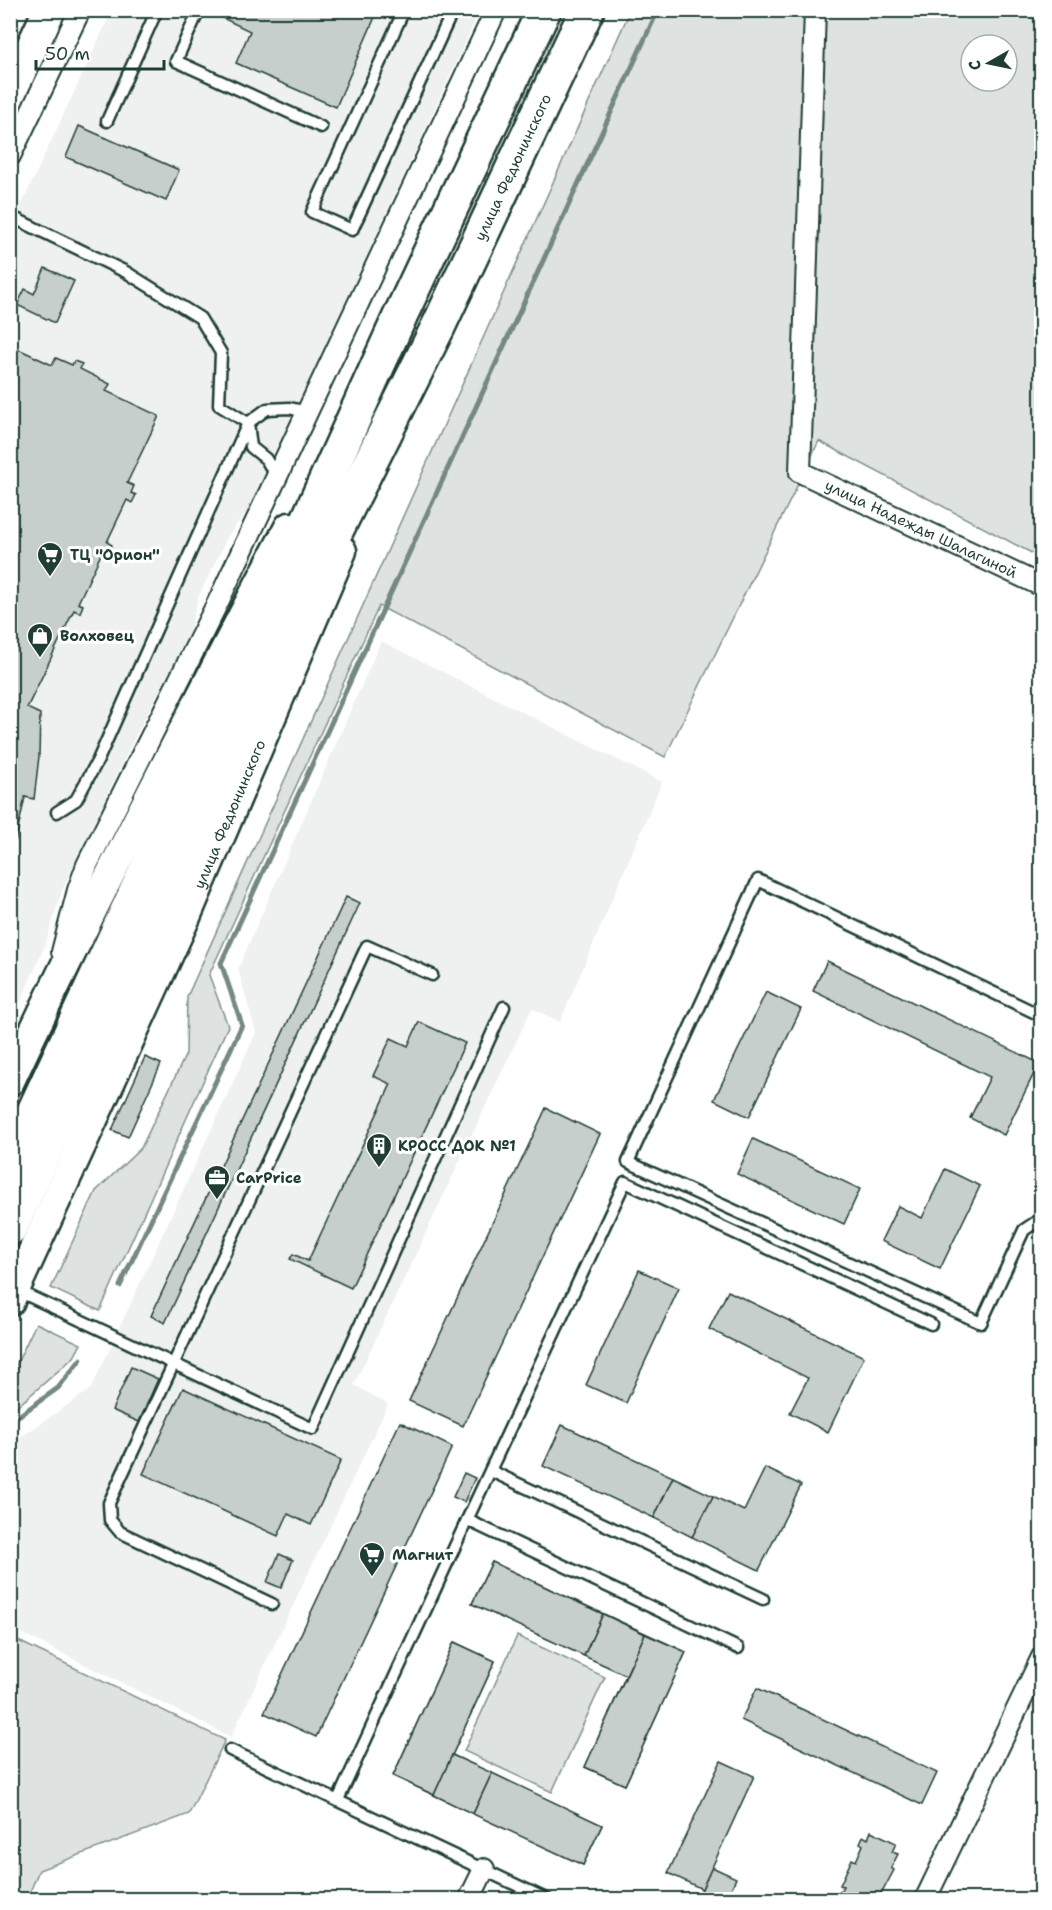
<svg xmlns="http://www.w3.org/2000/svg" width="1052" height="1910" font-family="'Shantell Sans',sans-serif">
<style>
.built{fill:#eef1f0}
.green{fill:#dee3e2;stroke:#7e908b;stroke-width:1.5;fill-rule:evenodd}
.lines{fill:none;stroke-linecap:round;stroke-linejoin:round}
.stream{stroke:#758883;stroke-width:5}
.building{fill:#c7cfcc;stroke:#1f3d34;stroke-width:1.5}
.service-casing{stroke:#1f3d34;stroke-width:15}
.minor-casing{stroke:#1f3d34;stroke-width:24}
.secondary-casing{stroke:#1f3d34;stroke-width:33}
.trunk-casing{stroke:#1f3d34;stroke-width:38}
.service{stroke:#fff;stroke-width:10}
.minor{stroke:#fff;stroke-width:20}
.secondary{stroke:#fff;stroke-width:28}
.trunk{stroke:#fff;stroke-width:33}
.labels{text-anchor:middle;stroke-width:6;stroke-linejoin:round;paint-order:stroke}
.street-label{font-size:15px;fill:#1f3d34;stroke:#fff}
.poi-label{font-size:15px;font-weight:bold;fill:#1f3d34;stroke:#fff;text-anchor:start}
</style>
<rect width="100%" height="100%" fill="#fff"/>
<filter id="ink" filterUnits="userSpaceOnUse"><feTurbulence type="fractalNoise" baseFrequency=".0167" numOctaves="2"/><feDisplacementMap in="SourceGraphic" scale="12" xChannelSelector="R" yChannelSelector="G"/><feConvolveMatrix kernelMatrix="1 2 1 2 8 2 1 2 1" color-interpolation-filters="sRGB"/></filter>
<g filter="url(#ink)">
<g class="built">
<polygon points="112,11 480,11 251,506 228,536 198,598 189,635 137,733 63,888 45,945 15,1015 11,1015 11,227"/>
<polygon points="381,641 662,782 560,1022 532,1008 354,1385 388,1404 231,1737 11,1628 11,1460 21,1437 91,1389 256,1033 238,969"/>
</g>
<g class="green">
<path d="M630,11H1041V558L819,441L665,757L379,606L209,975L228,1026L100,1311L51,1288L96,1191L141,1148L186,1054L187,997ZM971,45H1007V81H971Z"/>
<polygon points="36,1323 81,1344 74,1357 11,1412 11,1376"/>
<polygon points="517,1636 605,1677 552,1792 464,1751"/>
<polygon points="10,1637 225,1740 189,1814 39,1870 27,1899 11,1899"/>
</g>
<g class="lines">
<g class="stream">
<polyline points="120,1286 242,1025 221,963 658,10"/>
<polyline points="10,1422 58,1388 81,1359"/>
</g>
</g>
<g class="building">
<polygon points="206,10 378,10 336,107 236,63 250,31"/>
<polygon points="79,126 179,170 166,201 66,157"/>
<polygon points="45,268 74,281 55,323 17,305 25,289 34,294"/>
<polygon points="10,345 52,365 56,358 72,365 74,361 82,364 80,369 110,384 106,391 159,416 127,483 134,486 131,493 136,495 132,503 127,500 107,542 112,545 108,553 103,550 78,603 83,605 80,613 74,610 27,708 40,714 39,756 34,799 25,797 16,838 10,856"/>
<polygon points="346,897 360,903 165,1323 151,1316"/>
<polygon points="827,961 1039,1063 1004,1135 970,1118 990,1077 813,991"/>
<polygon points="766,992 801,1009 749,1117 714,1100"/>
<polygon points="419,1022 465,1043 351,1288 290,1259 293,1254 308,1261 391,1084 373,1076 391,1038 408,1046"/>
<polygon points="145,1057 161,1064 128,1137 112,1130"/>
<polygon points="546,1108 600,1134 463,1426 409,1401"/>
<polygon points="753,1139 860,1189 844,1224 737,1174"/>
<polygon points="945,1169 980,1186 940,1269 881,1241 898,1206 922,1218"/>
<polygon points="639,1270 679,1288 626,1403 586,1385"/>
<polygon points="728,1291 864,1357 828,1432 790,1413 808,1378 709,1329"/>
<polygon points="131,1367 158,1379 139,1422 112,1410"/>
<polygon points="183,1388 341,1460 311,1525 288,1514 278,1536 143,1474"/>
<polygon points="400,1422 452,1447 316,1737 264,1713"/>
<polygon points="562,1425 673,1477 654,1518 543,1466"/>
<polygon points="765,1468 801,1485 759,1570 692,1537 713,1496 744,1511"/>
<polygon points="464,1473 475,1478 464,1502 453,1497"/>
<polygon points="673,1477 713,1496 692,1537 654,1518"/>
<polygon points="279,1554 293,1560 281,1588 267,1582"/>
<polygon points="492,1562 686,1652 625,1785 585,1767 626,1675 472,1604"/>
<polygon points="492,1562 603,1614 584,1656 472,1604"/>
<polygon points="603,1614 645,1634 626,1675 584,1656"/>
<polygon points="645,1634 686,1652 625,1785 585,1767"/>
<polygon points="454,1642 495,1661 452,1755 602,1825 583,1865 393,1776"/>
<polygon points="454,1642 495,1661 434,1795 393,1776"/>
<polygon points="757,1688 937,1773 922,1805 741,1720"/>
<polygon points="452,1755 492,1773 473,1814 434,1795"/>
<polygon points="721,1761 754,1776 702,1889 668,1873"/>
<polygon points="492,1773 602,1825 583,1865 473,1814"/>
<polygon points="871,1831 896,1843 892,1852 898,1854 891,1868 894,1870 878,1900 849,1900 839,1895 843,1886 840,1885 852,1859 856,1861 863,1845 860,1843 863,1836 868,1839"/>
<polygon points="712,1867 736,1878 726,1900 697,1900"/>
</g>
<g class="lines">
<defs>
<g id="service">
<polyline points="199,10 176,61 321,127"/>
<polyline points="404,10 312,212 352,230 453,10"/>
<polyline points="10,40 24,10"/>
<polyline points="107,121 157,10"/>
<polyline points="10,216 126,272 200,318 221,353 219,405 248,423 98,760 76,800 57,812"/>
<polyline points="277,478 266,459 251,447 248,423 267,409 289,408 307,412"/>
<polyline points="1042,1016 758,880 628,1162 981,1323 1024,1230 1042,1218"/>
<polyline points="16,1290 313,1429 504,1007"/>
<polyline points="491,1471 763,1599"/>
<polyline points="467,1520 625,1182 931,1324"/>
<polyline points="272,1604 120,1532 110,1520 109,1503 367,946 432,975"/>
<polyline points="230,1750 548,1900"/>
<polyline points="338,1800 467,1520 738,1648"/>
</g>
<g id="minor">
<path id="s1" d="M815,10L800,472L1042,586"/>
<polyline points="10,156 80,10"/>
<polyline points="62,952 78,890 87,865 219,600 496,10"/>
<polyline points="469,1900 484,1869"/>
<polyline points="925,1900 1042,1657"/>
</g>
<g id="secondary">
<path d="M10,1081C98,893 193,710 289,527"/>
<path id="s2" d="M10,1301L186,917L342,551"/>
</g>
<g id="trunk">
<polyline points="10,1163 268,608 402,312 544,10"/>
<path id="s3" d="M10,1228L291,621L439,325L587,10"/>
</g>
</defs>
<use href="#service" class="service-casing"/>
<use href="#minor" class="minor-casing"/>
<use href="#secondary" class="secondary-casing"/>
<use href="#trunk" class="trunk-casing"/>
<use href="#service" class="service"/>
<use href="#minor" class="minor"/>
<use href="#secondary" class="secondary"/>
<use href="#trunk" class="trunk"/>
</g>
</g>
<defs>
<symbol id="supermarket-pin" viewBox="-11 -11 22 30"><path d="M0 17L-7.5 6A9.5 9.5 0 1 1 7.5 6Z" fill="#1f3d34" stroke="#fff"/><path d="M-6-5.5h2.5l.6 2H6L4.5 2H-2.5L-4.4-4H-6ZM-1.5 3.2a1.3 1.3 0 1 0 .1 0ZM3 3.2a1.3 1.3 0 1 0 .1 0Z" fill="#fff"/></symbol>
<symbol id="shop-pin" viewBox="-11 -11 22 30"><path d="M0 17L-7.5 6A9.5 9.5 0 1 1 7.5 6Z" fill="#1f3d34" stroke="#fff"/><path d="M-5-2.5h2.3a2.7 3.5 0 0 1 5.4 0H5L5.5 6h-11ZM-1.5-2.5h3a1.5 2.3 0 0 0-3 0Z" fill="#fff"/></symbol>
<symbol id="building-pin" viewBox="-11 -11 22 30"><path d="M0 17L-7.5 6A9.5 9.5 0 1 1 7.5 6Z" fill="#1f3d34" stroke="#fff"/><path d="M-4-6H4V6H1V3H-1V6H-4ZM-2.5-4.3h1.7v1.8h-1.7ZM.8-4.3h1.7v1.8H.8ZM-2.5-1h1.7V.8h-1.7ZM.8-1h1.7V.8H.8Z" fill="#fff"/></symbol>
<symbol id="office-pin" viewBox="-11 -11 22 30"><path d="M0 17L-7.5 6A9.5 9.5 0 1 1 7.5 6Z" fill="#1f3d34" stroke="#fff"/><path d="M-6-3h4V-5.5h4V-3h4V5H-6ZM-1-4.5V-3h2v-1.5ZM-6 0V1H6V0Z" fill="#fff"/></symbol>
</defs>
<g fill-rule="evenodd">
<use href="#supermarket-pin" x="35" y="540" width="30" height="40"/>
<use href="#shop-pin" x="25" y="621" width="30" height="40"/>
<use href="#building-pin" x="364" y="1131" width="30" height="40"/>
<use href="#office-pin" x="202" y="1163" width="30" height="40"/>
<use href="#supermarket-pin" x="357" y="1540" width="30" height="40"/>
</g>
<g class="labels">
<g class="street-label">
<text dy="5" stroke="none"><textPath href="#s3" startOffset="1174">улица Федюнинского</textPath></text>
<text dy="5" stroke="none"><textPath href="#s1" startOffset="596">улица Надежды Шалагиной</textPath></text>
<text dy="5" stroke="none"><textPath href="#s2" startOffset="534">улица Федюнинского</textPath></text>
</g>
<g class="poi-label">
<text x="70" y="560">ТЦ "Орион"</text>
<text x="60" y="641">Волховец</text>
<text x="398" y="1151">КРОСС ДОК №1</text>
<text x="236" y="1183">CarPrice</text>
<text x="392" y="1560">Магнит</text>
</g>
</g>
<rect width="1052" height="1910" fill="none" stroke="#fff" stroke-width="36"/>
<rect x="18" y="18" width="1016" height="1874" fill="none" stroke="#1f3d34" stroke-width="2" filter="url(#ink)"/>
<g transform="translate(989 63) rotate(261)"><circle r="28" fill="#ffffff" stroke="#a5b1ae" stroke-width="1.5"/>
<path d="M0-4.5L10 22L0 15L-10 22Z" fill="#1f3d34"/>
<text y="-9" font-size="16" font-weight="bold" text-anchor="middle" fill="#1f3d34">С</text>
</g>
<path d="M36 60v9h128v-9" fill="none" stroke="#1f3d34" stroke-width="3"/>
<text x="45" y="60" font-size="18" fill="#1f3d34" stroke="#ffffff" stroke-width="4.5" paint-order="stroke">50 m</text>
</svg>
